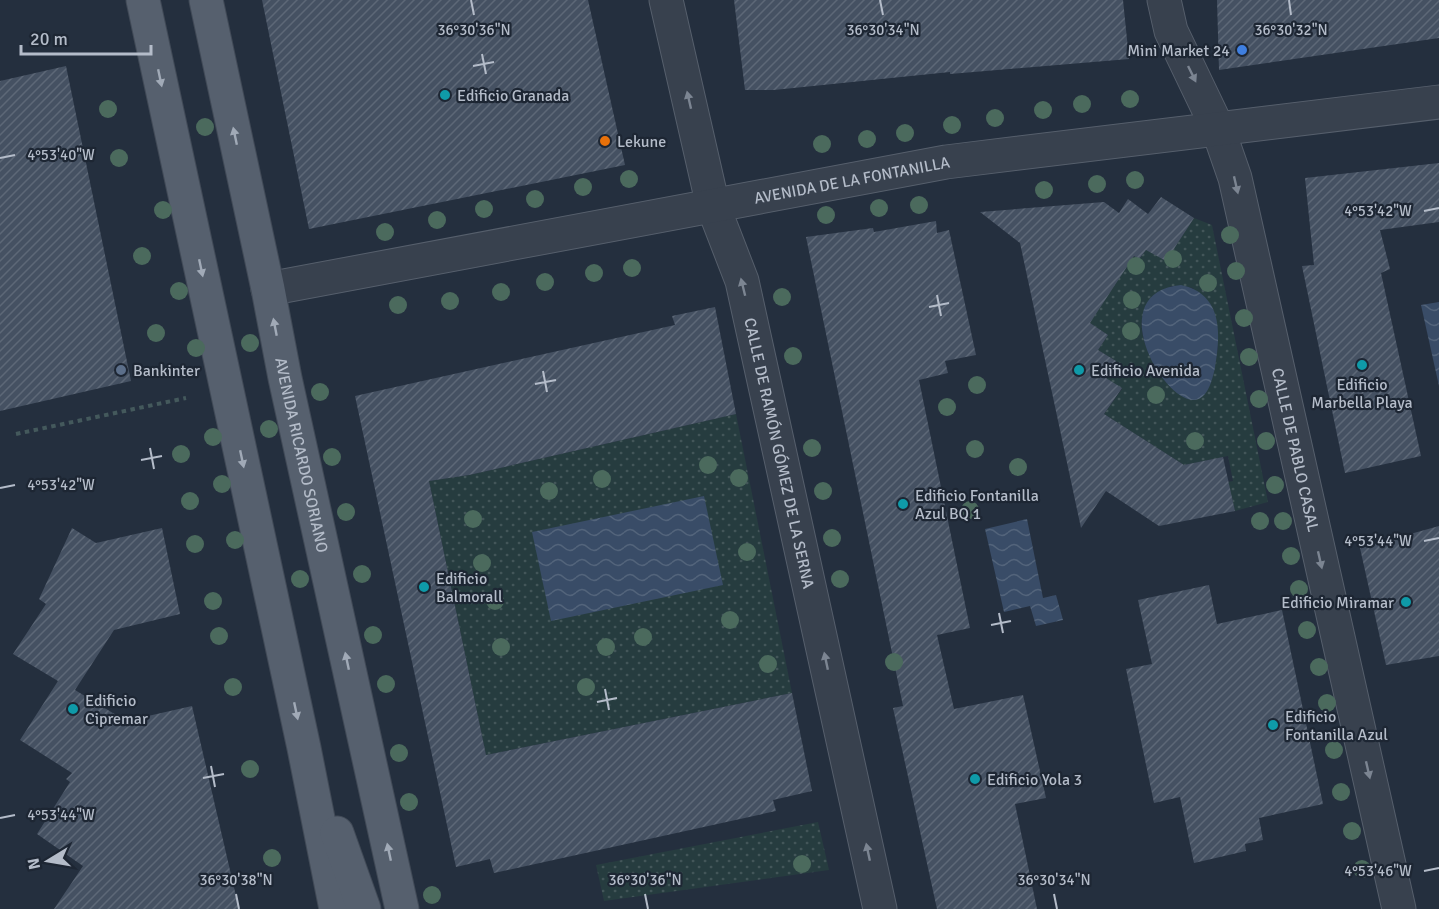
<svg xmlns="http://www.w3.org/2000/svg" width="1439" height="909" font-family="Signika,sans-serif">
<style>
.grass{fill:url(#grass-dots);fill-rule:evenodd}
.water{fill:url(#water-waves)}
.building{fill:url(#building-hatch)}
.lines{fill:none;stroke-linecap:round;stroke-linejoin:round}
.street-casing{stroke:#565f6c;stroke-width:35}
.primary-casing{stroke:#414a57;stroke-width:35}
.path{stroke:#44595c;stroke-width:4;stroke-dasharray:4.5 4.5;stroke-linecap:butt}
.street{stroke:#38414e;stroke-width:33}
.primary{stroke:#56606e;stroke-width:33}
.tree{fill:#4b6a5d}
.oneway{fill:#7c8592}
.oneway2{fill:#a1aab7}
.ticks{fill:none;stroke:#b4bcc9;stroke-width:2}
.shop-dot{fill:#3f7fe0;stroke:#1d2633;stroke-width:2}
.culture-dot{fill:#0f9aa8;stroke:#1d2633;stroke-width:2}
.food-dot{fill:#e8710a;stroke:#1d2633;stroke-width:2}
.service-dot{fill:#5c6f8a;stroke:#1d2633;stroke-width:2}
.labels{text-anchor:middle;stroke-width:4.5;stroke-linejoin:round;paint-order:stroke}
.poi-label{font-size:16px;fill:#b4bcc9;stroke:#1d2633;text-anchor:start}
.street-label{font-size:16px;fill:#b4bcc9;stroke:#1d2633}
.ticks-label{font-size:15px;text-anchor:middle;fill:#b4bcc9;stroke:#1d2633;stroke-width:4.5;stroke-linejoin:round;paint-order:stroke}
</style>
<defs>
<pattern id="grass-dots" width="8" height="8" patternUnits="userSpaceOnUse" patternTransform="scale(1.5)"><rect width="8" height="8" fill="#263c3f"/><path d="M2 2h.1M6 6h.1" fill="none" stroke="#435659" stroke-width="1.8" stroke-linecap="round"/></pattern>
<pattern id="water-waves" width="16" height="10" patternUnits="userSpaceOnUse" patternTransform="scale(1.5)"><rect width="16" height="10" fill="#394c67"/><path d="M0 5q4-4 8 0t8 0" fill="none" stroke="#53647b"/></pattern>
<pattern id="building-hatch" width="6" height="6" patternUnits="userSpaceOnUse" patternTransform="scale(1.5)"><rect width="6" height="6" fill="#455162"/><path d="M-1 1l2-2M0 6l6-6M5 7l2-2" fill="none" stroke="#5d6877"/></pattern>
</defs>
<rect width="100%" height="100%" fill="#242f3e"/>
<g class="grass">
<path d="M1194,218L1212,225L1268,502L1235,511L1228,482L1233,481L1228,456L1184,465L1104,414L1122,389L1106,378L1116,361L1098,350L1108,335L1090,323L1120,249L1139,259L1146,250L1166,260ZM1171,286H1181L1193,288L1218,347L1214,371L1170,387C1157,370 1131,331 1146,309C1151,301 1163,293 1171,286Z"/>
<polygon points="736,414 792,693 486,755 429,481 469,475"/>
<polygon points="818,822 829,870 604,901 596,865"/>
</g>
<g class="water">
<path d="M1181,285C1223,294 1221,334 1215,368C1213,376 1210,391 1202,397C1173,421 1095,293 1181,285Z"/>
<polygon points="1439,302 1439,386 1421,305"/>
<polygon points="704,496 723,585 551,621 532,532"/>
<polygon points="1027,519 1043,598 1056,595 1063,620 1036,626 1030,606 1004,612 985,529"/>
</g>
<g class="building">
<polygon points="262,0 588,0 625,165 309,229"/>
<polygon points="734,0 1123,0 1129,59 950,74 950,72 774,90 745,90"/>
<polygon points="1217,0 1439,0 1439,38 1219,70"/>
<polygon points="66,66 131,381 0,411 0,81"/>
<polygon points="1439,163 1439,222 1380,230 1390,269 1381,273 1421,456 1345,473 1302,266 1314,265 1305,178"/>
<polygon points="1161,197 1194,218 1166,261 1146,250 1139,259 1134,256 1090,323 1108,335 1098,350 1116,361 1106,378 1122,388 1104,414 1184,465 1223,457 1235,511 1159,526 1106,491 1081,528 1020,243 980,212 1104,202 1119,213 1128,199 1148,214"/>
<polygon points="936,221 937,233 949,230 976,355 945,361 948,373 919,380 970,628 937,635 954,709 1023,695 1046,798 1015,804 1037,909 937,909 893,708 903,706 806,237 873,228 874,232"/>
<polygon points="715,307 736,414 469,475 429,481 486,755 792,693 812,791 773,800 776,811 494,873 490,859 456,867 355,396 675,325 672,316"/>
<polygon points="1439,526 1439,656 1386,665 1360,548"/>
<polygon points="72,528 96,543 162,528 180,614 114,630 75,690 126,721 192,706 239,909 54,909 83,866 37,834 70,782 66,779 72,773 20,740 58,681 13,654 46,604 39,599"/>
<polygon points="1209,585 1217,624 1282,610 1323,804 1259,818 1263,840 1245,844 1246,851 1194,863 1180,797 1154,803 1126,669 1152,664 1138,600"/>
</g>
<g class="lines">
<defs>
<g id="street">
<path id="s1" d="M666,0L713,206L742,281L880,909"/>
<path id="s2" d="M1164,0L1171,31L1218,129L1235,178L1399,909"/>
<path id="s3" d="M268,289L946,162L1439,102"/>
</g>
<g id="primary">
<polyline points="143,0 304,748 336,909"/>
<path id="s4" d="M206,0L268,289L285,378L402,909"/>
<polyline points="337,833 364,909"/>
</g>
</defs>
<use href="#street" class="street-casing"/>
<use href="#primary" class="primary-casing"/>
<polyline class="path" points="16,434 186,398"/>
<use href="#street" class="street"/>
<use href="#primary" class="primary"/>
</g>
<g class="tree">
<circle cx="1130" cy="99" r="9"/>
<circle cx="1082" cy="104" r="9"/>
<circle cx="108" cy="109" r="9"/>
<circle cx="1043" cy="110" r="9"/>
<circle cx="995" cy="118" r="9"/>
<circle cx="952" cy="125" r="9"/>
<circle cx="205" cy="127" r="9"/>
<circle cx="905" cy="133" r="9"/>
<circle cx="867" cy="139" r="9"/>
<circle cx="822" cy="144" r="9"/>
<circle cx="119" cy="158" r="9"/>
<circle cx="629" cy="179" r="9"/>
<circle cx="1135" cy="180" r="9"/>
<circle cx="1097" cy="184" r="9"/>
<circle cx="583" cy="187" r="9"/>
<circle cx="1044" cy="190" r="9"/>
<circle cx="535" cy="199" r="9"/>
<circle cx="919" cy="205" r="9"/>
<circle cx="879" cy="208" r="9"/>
<circle cx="484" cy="209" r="9"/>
<circle cx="163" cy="210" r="9"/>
<circle cx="826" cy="215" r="9"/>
<circle cx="437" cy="220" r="9"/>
<circle cx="385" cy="232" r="9"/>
<circle cx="1230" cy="235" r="9"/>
<circle cx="142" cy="256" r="9"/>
<circle cx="1173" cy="259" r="9"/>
<circle cx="1136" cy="266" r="9"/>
<circle cx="632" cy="268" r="9"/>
<circle cx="1236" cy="271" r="9"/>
<circle cx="594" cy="273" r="9"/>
<circle cx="545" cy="282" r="9"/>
<circle cx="1208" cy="283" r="9"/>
<circle cx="179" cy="291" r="9"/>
<circle cx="501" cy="292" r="9"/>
<circle cx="782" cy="297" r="9"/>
<circle cx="1132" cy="300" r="9"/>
<circle cx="450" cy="301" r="9"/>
<circle cx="398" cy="305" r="9"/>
<circle cx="1244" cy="318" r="9"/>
<circle cx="1131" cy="331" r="9"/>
<circle cx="156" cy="333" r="9"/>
<circle cx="250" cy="343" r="9"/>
<circle cx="196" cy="348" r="9"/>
<circle cx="793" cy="356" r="9"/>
<circle cx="1249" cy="357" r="9"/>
<circle cx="977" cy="385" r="9"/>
<circle cx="320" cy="392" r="9"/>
<circle cx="1156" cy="395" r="9"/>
<circle cx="1259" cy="399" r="9"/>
<circle cx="947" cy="407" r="9"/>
<circle cx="269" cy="429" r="9"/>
<circle cx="213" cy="437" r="9"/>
<circle cx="1195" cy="441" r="9"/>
<circle cx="1266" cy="441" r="9"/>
<circle cx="812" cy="448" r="9"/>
<circle cx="975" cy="449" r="9"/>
<circle cx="181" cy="454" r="9"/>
<circle cx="332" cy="457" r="9"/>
<circle cx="708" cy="465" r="9"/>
<circle cx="1018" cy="467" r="9"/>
<circle cx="739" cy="478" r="9"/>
<circle cx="602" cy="479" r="9"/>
<circle cx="222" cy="484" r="9"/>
<circle cx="1275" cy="485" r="9"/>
<circle cx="549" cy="491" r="9"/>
<circle cx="823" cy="491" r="9"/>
<circle cx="190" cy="501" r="9"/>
<circle cx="970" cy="510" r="9"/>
<circle cx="346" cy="512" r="9"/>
<circle cx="473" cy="519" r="9"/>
<circle cx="1260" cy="521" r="9"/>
<circle cx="1283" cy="521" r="9"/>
<circle cx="832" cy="538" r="9"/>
<circle cx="235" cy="540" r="9"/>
<circle cx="195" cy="544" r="9"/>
<circle cx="747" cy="552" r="9"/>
<circle cx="1291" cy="556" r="9"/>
<circle cx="482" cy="563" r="9"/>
<circle cx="362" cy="574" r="9"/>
<circle cx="300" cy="579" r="9"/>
<circle cx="840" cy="579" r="9"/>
<circle cx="1299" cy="589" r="9"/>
<circle cx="213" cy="601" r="9"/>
<circle cx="495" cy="601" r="9"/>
<circle cx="730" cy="620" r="9"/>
<circle cx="1307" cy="630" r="9"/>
<circle cx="373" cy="635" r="9"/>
<circle cx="219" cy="636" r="9"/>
<circle cx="643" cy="637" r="9"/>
<circle cx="501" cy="647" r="9"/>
<circle cx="606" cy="647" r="9"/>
<circle cx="894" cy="662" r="9"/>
<circle cx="768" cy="664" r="9"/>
<circle cx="1319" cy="667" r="9"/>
<circle cx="386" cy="684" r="9"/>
<circle cx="233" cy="687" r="9"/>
<circle cx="586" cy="687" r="9"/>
<circle cx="1327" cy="703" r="9"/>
<circle cx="1334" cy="750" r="9"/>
<circle cx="399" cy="753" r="9"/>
<circle cx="250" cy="769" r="9"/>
<circle cx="1341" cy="792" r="9"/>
<circle cx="409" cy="802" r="9"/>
<circle cx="1352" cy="831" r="9"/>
<circle cx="272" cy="858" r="9"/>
<circle cx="802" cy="864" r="9"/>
<circle cx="1362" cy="869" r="9"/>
<circle cx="432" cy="895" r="9"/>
</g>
<defs><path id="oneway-solid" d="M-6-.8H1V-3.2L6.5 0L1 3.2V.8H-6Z" transform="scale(1.5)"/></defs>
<g class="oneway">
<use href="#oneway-solid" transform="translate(1192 74) rotate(64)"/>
<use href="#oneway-solid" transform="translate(689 100) rotate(-103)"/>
<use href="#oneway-solid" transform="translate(1236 185) rotate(77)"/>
<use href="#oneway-solid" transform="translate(743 287) rotate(-104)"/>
<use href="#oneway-solid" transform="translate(1320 560) rotate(77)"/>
<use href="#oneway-solid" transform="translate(826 661) rotate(-102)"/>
<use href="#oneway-solid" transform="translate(1368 770) rotate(77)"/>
<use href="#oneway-solid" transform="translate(868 852) rotate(-102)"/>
</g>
<g class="oneway2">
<use href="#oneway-solid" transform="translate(160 78) rotate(78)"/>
<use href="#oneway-solid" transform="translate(235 136) rotate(-102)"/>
<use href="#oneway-solid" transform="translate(201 268) rotate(78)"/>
<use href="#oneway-solid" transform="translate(275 327) rotate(-101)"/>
<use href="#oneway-solid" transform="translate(242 459) rotate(78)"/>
<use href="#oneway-solid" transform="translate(347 661) rotate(-102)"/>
<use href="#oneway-solid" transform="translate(296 711) rotate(78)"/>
<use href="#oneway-solid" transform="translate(389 852) rotate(-102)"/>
</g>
<path class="ticks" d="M471,0L474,15M880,0L883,15M1289,0L1291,15M482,54L486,74M473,66L494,62M0,158L15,155M1424,211L1439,208M937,295L941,316M929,307L949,303M543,371L547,392M535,384L556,380M150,448L154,469M141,460L162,456M0,488L15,485M1424,541L1439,538M999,613L1003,633M991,625L1011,621M605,689L609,710M597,702L617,698M211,766L215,787M203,778L224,774M0,818L15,815M1424,871L1439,868M236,894L239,909M645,894L648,909M1054,894L1057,909"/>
<circle class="shop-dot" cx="1242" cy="50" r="6"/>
<g class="culture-dot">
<circle cx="445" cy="95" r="6"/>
<circle cx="1362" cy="365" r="6"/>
<circle cx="1079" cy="370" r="6"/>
<circle cx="903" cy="504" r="6"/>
<circle cx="424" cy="587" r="6"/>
<circle cx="1406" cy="602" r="6"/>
<circle cx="73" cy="709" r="6"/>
<circle cx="1273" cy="725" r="6"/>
<circle cx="975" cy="779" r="6"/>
</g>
<circle class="food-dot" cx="605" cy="141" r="6"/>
<circle class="service-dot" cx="121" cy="370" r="6"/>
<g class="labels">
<g class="poi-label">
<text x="1230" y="56" text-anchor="end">Mini Market 24</text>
<text x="457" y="101">Edificio Granada</text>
<text x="617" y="147">Lekune</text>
<text x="133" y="376">Bankinter</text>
<text x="1091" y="376">Edificio Avenida</text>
<text x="1362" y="390" text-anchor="middle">Edificio<tspan x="1362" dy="18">Marbella Playa</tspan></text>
<text x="915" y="501">Edificio Fontanilla<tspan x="915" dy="18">Azul BQ 1</tspan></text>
<text x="436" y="584">Edificio<tspan x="436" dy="18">Balmorall</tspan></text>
<text x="1394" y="608" text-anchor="end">Edificio Miramar</text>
<text x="85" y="706">Edificio<tspan x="85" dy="18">Cipremar</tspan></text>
<text x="1285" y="722">Edificio<tspan x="1285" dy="18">Fontanilla Azul</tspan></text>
<text x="987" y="785">Edificio Yola 3</text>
</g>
<g class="street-label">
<text dy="6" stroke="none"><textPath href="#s3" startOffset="594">AVENIDA DE LA FONTANILLA</textPath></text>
<text dy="6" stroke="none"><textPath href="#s2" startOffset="471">CALLE DE PABLO CASAL</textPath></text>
<text dy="6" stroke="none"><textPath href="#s1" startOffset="468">CALLE DE RAMÓN GÓMEZ DE LA SERNA</textPath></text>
<text dy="6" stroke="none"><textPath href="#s4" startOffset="465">AVENIDA RICARDO SORIANO</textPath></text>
</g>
</g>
<g class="ticks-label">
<text x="474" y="35">36°30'36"N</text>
<text x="883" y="35">36°30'34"N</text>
<text x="1291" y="35">36°30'32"N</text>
<text x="61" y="160">4°53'40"W</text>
<text x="1378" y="216">4°53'42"W</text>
<text x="61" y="490">4°53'42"W</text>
<text x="1378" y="546">4°53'44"W</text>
<text x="61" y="820">4°53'44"W</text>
<text x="1378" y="876">4°53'46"W</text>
<text x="236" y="885">36°30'38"N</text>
<text x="645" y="885">36°30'36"N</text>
<text x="1054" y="885">36°30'34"N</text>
</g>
<g transform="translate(48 861) rotate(259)" stroke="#1d2633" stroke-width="4.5" paint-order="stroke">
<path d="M0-4.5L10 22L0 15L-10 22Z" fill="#b4bcc9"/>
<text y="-9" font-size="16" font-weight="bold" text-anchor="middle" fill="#b4bcc9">N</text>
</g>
<path d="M21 45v9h130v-9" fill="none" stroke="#b4bcc9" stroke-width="3"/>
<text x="30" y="45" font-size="18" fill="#b4bcc9" stroke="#1d2633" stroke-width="4.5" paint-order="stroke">20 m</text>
</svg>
